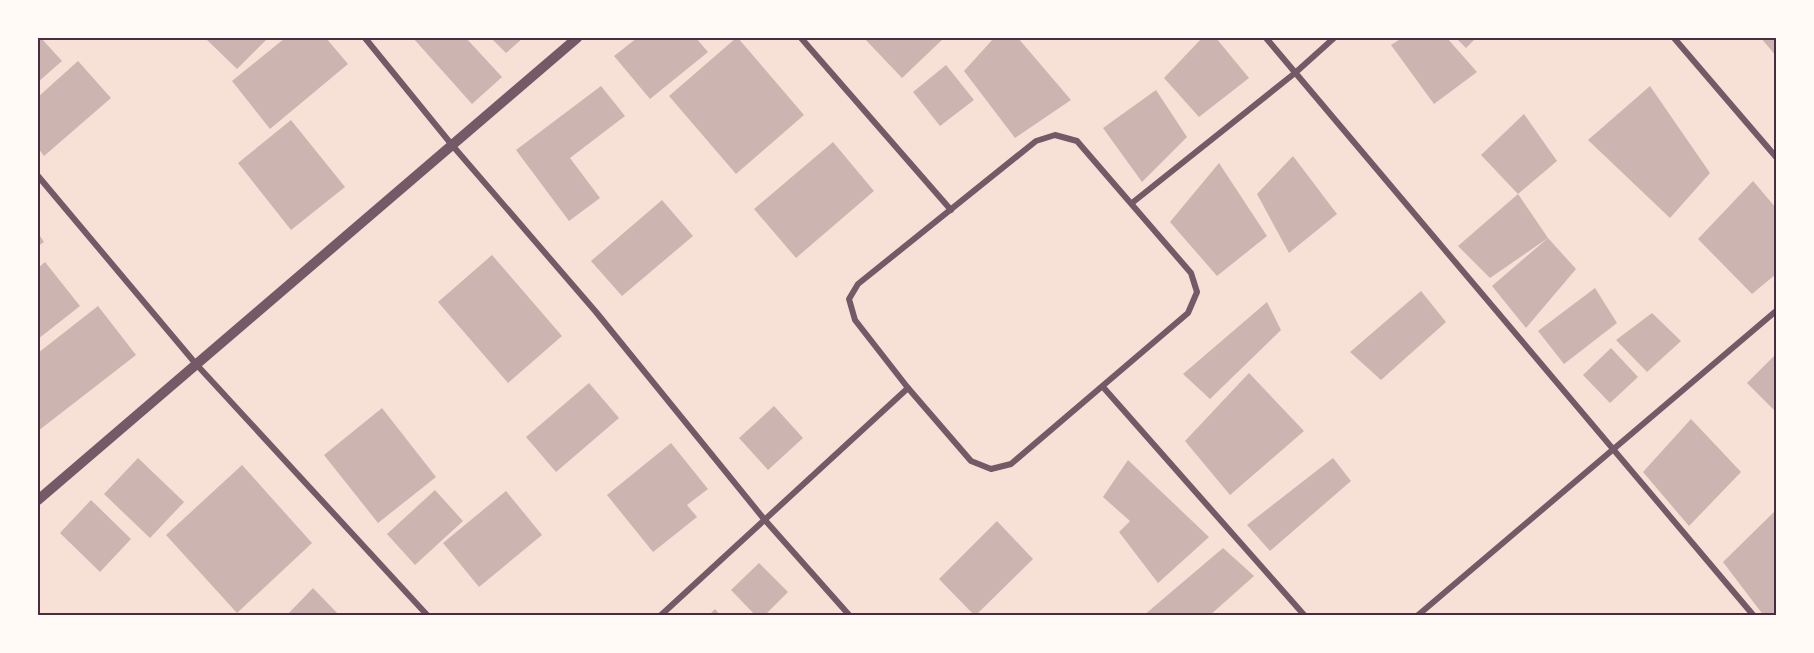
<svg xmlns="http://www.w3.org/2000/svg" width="1814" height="653" font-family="'PT Sans',sans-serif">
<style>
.building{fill:#ccb4b1}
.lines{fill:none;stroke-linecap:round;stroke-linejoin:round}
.minor{stroke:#755966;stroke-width:6}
.tertiary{stroke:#755966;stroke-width:10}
.neatline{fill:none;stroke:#4a2c40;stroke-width:2}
</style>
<rect width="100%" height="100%" fill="#f7e1d7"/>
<g class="building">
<polygon points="38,38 41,38 62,61 38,82"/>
<polygon points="205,38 268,38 237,69"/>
<polygon points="285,38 326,38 348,64 270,129 232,81"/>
<polygon points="413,38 466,38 502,77 472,104"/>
<polygon points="491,38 523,38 506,53"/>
<polygon points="637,38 696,38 708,52 650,99 614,56"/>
<polygon points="736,38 738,38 804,115 736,174 669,96"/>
<polygon points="864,38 944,38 902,78"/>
<polygon points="994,38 1018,38 1071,100 1015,138 964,71"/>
<polygon points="1202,38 1216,38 1249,78 1199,117 1164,78"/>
<polygon points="1402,38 1447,38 1477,72 1434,104 1391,45"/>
<polygon points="1456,38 1476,38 1466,48"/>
<polygon points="1761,38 1776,38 1776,56"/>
<polygon points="78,61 111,98 44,156 38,148 38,97"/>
<polygon points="946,65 974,100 940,126 913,92"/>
<polygon points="601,86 625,116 570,158 600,198 569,221 516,150"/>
<polygon points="1650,86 1710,173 1670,218 1588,140"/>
<polygon points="1156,90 1187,137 1142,182 1103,128"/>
<polygon points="1524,114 1557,161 1518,194 1481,155"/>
<polygon points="291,120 345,187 291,230 238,163"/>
<polygon points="833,142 874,191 796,258 754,209"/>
<polygon points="1293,156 1337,214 1289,253 1257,194"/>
<polygon points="1219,163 1267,236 1217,276 1170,222"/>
<polygon points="1753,181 1776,208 1776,274 1752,294 1698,239"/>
<polygon points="1518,194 1548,238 1490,278 1458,246"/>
<polygon points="662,200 693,236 622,296 591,261"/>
<polygon points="38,233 44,242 38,246"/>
<polygon points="1548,238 1576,269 1526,328 1492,286"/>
<polygon points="492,255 562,336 508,383 438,302"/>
<polygon points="45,262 80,306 38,339 38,268"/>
<polygon points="1595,288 1617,323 1564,364 1538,331"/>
<polygon points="1421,291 1446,322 1381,380 1350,352"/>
<polygon points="1267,302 1281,330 1210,399 1183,374"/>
<polygon points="98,306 136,355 38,431 38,353"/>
<polygon points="1652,313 1681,341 1647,372 1616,340"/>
<polygon points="1611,348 1638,377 1610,403 1583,375"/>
<polygon points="1776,354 1776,412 1747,383"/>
<polygon points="1249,373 1304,431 1230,495 1185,441"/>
<polygon points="589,383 619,418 556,472 526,437"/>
<polygon points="774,406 803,438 768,470 739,438"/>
<polygon points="382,408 436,477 378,523 324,455"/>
<polygon points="1691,419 1741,472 1689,526 1643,472"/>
<polygon points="671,443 708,489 687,505 697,517 653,552 607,495"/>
<polygon points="138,458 184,502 150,538 104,494"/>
<polygon points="1333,458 1351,481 1270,551 1247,525"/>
<polygon points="1128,460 1209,537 1158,583 1119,532 1130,521 1103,497"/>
<polygon points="242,465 312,543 237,613 166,535"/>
<polygon points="435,490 463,521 415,565 387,534"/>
<polygon points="506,491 542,535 479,587 443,543"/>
<polygon points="91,500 131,539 100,572 60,533"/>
<polygon points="1776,510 1776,616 1764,616 1723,562"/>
<polygon points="997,521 1033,559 975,616 939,579"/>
<polygon points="1223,548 1254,576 1209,616 1143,616"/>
<polygon points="759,563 788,592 764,616 756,616 731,590"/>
<polygon points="313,588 340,616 286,616"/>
<polygon points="715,609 721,616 708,616"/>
</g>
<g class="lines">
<g class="minor">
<polyline points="365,38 452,145 596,312 764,519 850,616"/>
<polyline points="801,38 951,210"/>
<polyline points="1266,38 1754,616"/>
<polyline points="1674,38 1776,157"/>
<polygon points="1055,135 1077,141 1191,273 1197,292 1188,313 1011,464 991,469 971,461 908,388 855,320 849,299 858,284 1036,141"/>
<polyline points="38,176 196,364 428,616"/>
<polyline points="1132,203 1295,73 1334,38"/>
<polyline points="1103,387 1305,616"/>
<polyline points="660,616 908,388"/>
<polyline points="1417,616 1776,311"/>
</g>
<polyline class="tertiary" points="38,500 577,38"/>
</g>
<rect width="1814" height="653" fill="none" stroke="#fffaf5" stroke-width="78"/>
<rect x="39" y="39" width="1736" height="575" class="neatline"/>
</svg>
